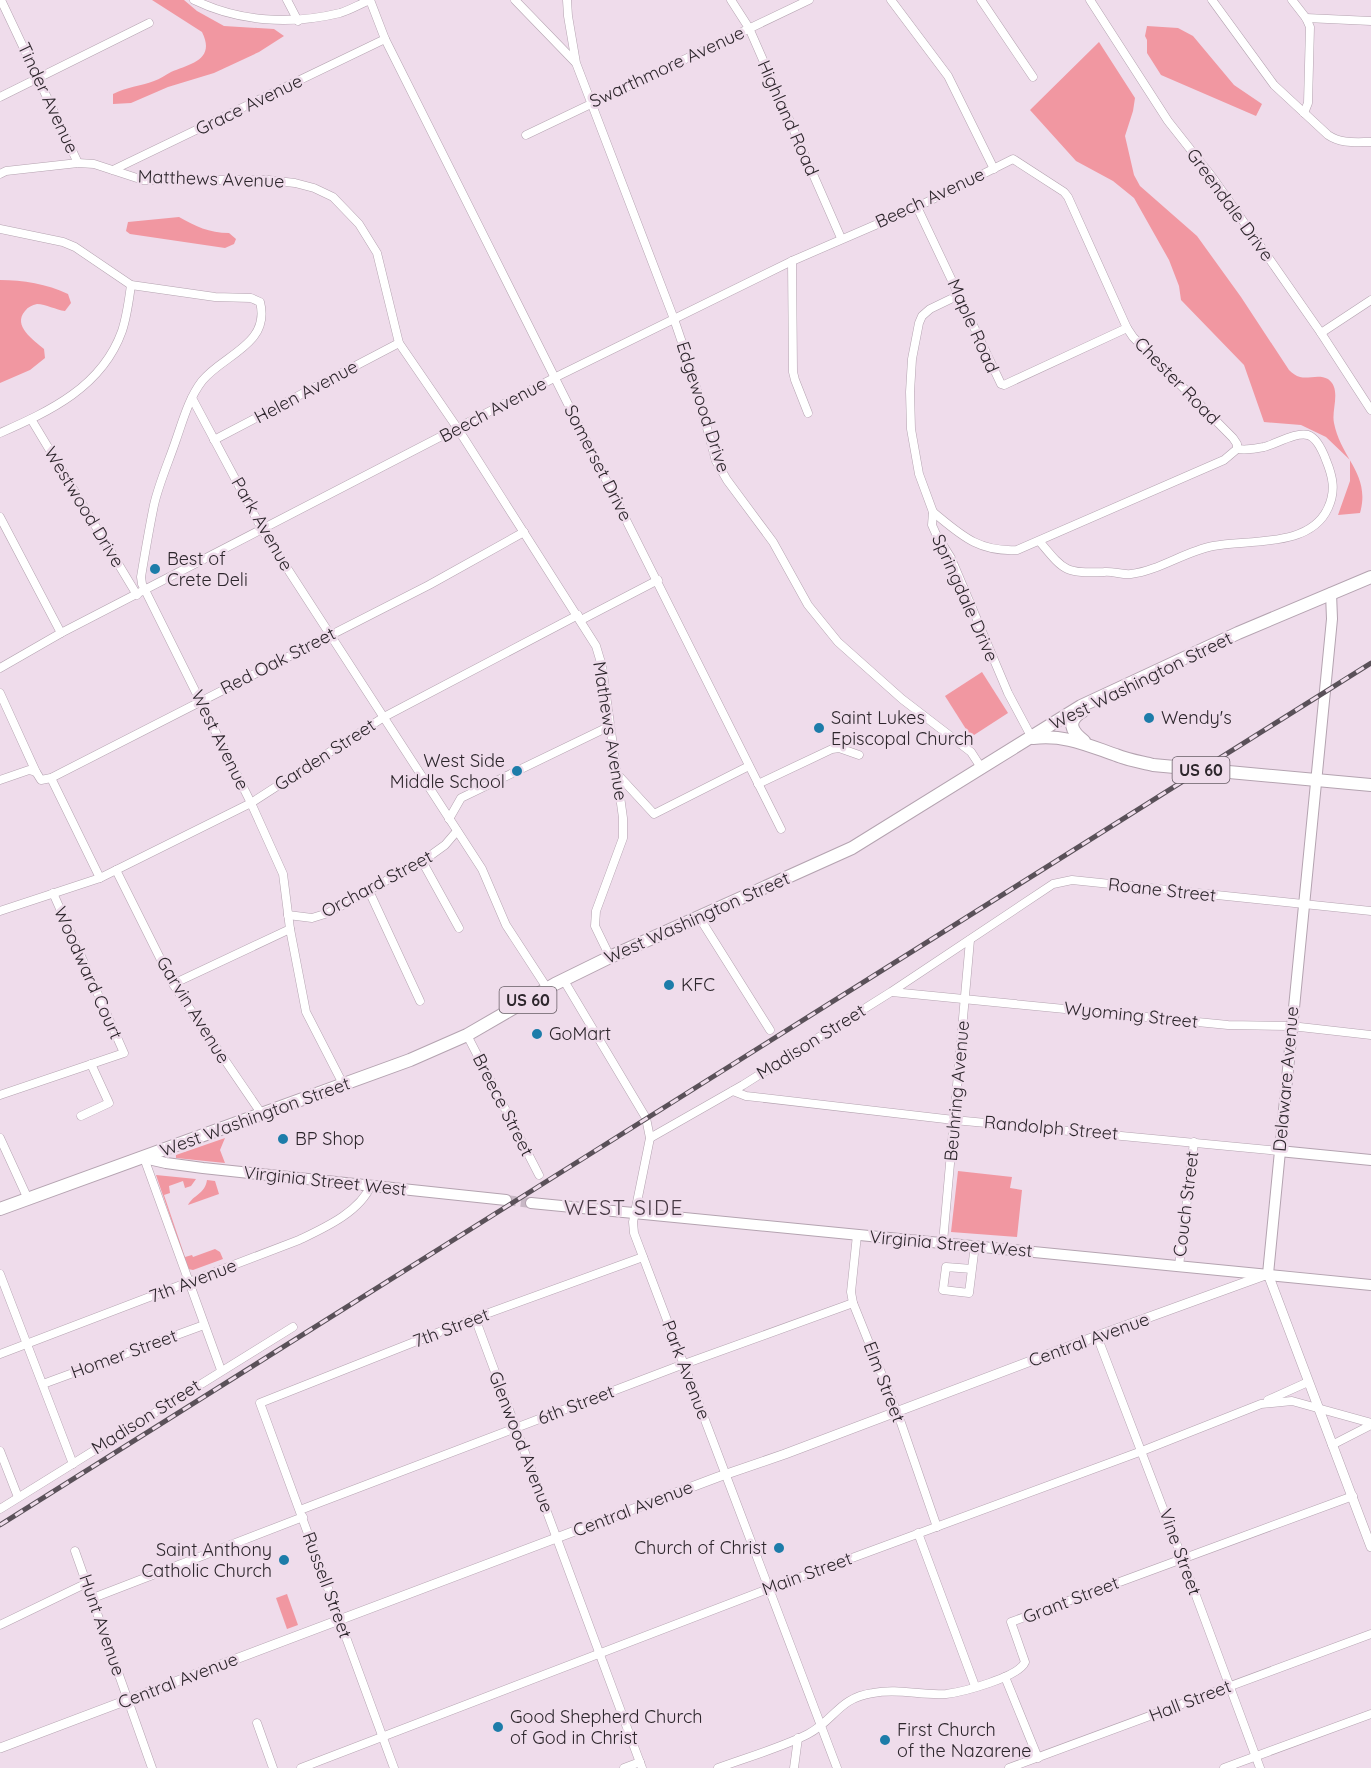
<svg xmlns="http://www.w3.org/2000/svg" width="1371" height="1768" font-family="Quicksand,sans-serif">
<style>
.green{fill:#f197a1}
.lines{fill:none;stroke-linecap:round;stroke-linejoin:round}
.secondary-tunnel{stroke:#c8b8c5;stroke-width:10;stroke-dasharray:10 5;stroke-linecap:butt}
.minor-casing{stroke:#b4a3b0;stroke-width:9}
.tertiary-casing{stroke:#b4a3b0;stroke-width:10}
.secondary-casing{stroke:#b4a3b0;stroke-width:12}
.primary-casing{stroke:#b4a3b0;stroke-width:14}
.minor{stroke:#fff;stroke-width:8}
.tertiary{stroke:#fff;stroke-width:9}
.secondary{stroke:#fff;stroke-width:10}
.primary{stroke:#fff;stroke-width:12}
.rail-casing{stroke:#5a5159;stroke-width:5}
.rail{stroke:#efdceb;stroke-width:3;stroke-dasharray:9;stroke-linecap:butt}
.poi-dot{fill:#1d7ca9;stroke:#efdceb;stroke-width:2}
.labels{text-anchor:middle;stroke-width:5;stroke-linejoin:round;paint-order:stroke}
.shield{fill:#efdceb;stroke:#675d65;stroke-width:1.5}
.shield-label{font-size:16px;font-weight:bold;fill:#2d262c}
.street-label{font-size:18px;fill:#2d262c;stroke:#efdceb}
.poi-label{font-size:18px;fill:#2d262c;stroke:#efdceb;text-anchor:start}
.quarter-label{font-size:21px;letter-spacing:1.5px;fill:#483a45;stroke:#efdceb}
</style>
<rect width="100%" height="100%" fill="#efdceb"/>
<g class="green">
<path d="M152,0H184L197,11L224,26L274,29L284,36L259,52L214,73L168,87L131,103L113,104V94C126,87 141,86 154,81C160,79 165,75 171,72C190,64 216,60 202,32Z"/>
<polygon points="1147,26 1178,28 1193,36 1234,85 1262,104 1256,116 1161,75 1147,53 1147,40 1145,36"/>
<path d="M1099,42L1135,98L1133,111L1125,136L1134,175L1140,186L1197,236L1241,297L1289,370C1292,373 1296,376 1300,377C1309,379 1319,374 1328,379C1342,389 1331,410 1334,423C1341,459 1371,474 1360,513L1338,515L1350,481V460L1326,437L1301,425L1264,422L1244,365L1181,300L1179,286L1169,260L1134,198L1113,181L1076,161L1030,110Z"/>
<path d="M179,217C195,226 209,233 229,233L236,239L234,244L225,248L130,234L126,231L128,222Z"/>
<path d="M0,280C23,280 47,284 68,294L71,303L65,311C56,310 46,304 37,304C32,305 28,307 25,311C12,326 34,340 44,349L45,358L30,370L0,383Z"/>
<polygon points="982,672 1008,713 971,737 945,696"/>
<polygon points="225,1138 220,1150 225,1163 176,1158 176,1155"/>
<polygon points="958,1171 1012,1177 1010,1188 1022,1190 1017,1237 951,1232"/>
<polygon points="156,1175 196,1179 191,1186 185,1188 183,1181 169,1186 170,1193 164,1195 185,1257 192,1255 193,1257 215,1249 220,1252 223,1259 193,1270 188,1269"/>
<path d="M207,1180L215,1181L219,1194L188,1205C193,1195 205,1194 207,1180Z"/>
<polygon points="287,1594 298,1625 287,1629 276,1598"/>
</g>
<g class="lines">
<polyline class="secondary-tunnel" points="506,1200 531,1203"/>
<defs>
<g id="minor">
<polyline points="1,0 78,163"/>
<path d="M194,0C239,22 291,25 340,13C350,10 360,4 370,0L385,39C516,303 651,565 781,829"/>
<polyline points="287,0 298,21"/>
<polyline points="515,0 575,62"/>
<polyline points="567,0 568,16 576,63 674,319 691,369 716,461 727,480 773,542 808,605 838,642 902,699 971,752 982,769"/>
<polyline points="731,0 749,28 841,238"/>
<polyline points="891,0 948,76 994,169"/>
<polyline points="981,0 1033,77"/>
<polyline points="1090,0 1168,121 1213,178 1321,333 1371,410"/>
<path d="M1212,0L1274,85L1328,135C1341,144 1356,142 1371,142"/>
<polyline points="1292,0 1306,18 1310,27 1308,103 1304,113"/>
<polyline points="1306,18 1371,21"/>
<polyline points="0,97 149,23"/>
<polyline points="526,135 809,0"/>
<polyline points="113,170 385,39"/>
<polyline points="0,174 6,171 78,163 94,164 143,180 268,180 295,183 314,188 333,197 359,224 377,253 399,343 458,429 596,646 602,666 623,818 623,838 596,911 595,926 610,957"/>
<polyline points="917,207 1001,384 1004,385 1127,328"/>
<path d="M0,229L63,242L75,247L131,285L215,297L251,298L260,302C271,344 223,355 202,381C189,398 183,420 176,440C169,461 159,483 154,505C149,529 145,553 141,577L142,584L251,803L283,874L290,929L306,1012L343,1084"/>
<polyline points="792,261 793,372 795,380 808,413"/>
<polyline points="959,295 930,309 922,316 919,323 912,359 910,392 911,429 919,474 933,512 932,525 936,534 951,558 1008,693 1032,738"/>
<polyline points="1321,333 1371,300"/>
<polyline points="192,398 263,531 482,869 506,925 547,988"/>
<polyline points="31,419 137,595"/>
<path d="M0,433C50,411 102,387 122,331C127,316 129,300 131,285"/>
<polyline points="214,440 399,343"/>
<path d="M933,512C961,535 978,552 1017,550L1224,460L1237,449"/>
<polyline points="0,517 61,633"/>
<path d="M1040,542C1065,572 1065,573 1104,572C1113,571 1122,575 1131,574C1158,571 1186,551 1213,546C1250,539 1310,548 1328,508C1336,491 1333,477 1326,460C1323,452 1317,438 1308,435C1295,432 1276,444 1264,447C1255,449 1246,450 1237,449"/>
<polyline points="581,620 658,580"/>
<polyline points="0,668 61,633 554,378 792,261 917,207 1013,159 1064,192 1068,197 1127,328 1133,337 1233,438 1237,444 1237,449"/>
<polyline points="0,693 36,772"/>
<polyline points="619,776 654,814 749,766"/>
<polyline points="51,778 100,878"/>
<polyline points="0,780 29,770 36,772 41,780 51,778 429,585 524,532"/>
<polyline points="758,784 832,749 839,748 859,755"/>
<polyline points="449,819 461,798 610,726"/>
<polyline points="422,861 459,928"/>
<polyline points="116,870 173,984 261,1113"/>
<polyline points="369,891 420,1001"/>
<polyline points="0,911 100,878 251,803 384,717 578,615"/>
<polyline points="288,915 312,918 328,913 427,858 445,845 457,831"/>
<polyline points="699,917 770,1030"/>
<polyline points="563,979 646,1118 650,1138 633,1222 634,1233 837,1768"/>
<polyline points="173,984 290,929"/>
<polyline points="892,992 1228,1025 1291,1026 1371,1035"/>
<polyline points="467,1035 539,1175"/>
<polyline points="733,1091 746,1096 954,1120 1279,1151"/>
<polyline points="0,1095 124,1053 53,893"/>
<polyline points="81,1116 109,1103 91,1064"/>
<polyline points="0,1138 28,1199"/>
<polyline points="650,1138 743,1085 891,992 1053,884 1072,880 1371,911"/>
<polyline points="144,1158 221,1370"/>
<polyline points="857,1235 851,1292 853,1303 900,1420 937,1527"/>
<polyline points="943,1242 970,940"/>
<polyline points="1179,1266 1194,1142"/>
<polyline points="972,1269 946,1267 943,1290 969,1293 975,1245"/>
<polyline points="0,1274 73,1464"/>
<polyline points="475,1318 642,1768"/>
<polyline points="1097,1336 1182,1558 1260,1768"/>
<path d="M0,1354L299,1240C324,1228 360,1212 371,1185"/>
<polyline points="43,1384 204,1325"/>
<polyline points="1268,1400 1308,1382"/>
<polyline points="1332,1445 1371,1425"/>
<polyline points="0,1451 18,1497"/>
<polyline points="0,1509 293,1327"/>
<polyline points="300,1510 676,1367 853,1303"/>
<polyline points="918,1533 975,1686"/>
<polyline points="75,1551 152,1768"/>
<polyline points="93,1598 303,1517"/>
<polyline points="0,1625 87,1583"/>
<polyline points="1005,1677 1038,1758"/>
<polyline points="257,1723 273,1768"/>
<polyline points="301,1768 768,1589 1142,1451 1261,1404 1292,1401 1371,1423"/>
<polyline points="394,1768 260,1403 475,1318 643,1257"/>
<polyline points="624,1768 640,1762"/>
<path d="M718,1768C745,1758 783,1747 808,1734C835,1720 838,1698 873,1693C900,1688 921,1696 946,1694C963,1692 1019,1677 1025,1662L1011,1622L1353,1496"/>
<polyline points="794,1768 798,1738"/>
<polyline points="1009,1768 1371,1634"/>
<polyline points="1224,1768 1371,1714"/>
</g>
<polyline id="tertiary" points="0,1748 718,1477 785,1454 1097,1336 1268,1274 1371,1547"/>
<g id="secondary">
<polyline points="1279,1151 1371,1160"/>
<polyline points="144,1158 166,1163 203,1168 506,1200"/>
<polyline points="531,1203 1371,1285"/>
<polyline points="1268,1274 1332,619 1331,593"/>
</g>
<g id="primary">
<path d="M1083,711C1066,721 1071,731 1084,741"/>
<path d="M1033,738C1064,734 1087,745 1116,755C1128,760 1141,762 1153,765L1371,785"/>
<polyline points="0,1209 410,1060 467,1035 555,984 610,957 852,848 1081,706 1238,633 1371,577"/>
</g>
</defs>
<use href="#minor" class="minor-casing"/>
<use href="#tertiary" class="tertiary-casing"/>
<use href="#secondary" class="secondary-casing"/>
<use href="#primary" class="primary-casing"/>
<use href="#minor" class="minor"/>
<use href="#tertiary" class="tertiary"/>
<use href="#secondary" class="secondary"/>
<use href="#primary" class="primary"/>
<defs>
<polyline id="rail" points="0,1525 1371,663"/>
</defs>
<use href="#rail" class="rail-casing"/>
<use href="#rail" class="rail"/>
</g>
<g class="poi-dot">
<circle cx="155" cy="569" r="6"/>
<circle cx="1149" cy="718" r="6"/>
<circle cx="819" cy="728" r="6"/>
<circle cx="517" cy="771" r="6"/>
<circle cx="669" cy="985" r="6"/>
<circle cx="537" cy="1034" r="6"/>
<circle cx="283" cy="1139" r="6"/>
<circle cx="779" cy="1548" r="6"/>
<circle cx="284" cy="1560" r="6"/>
<circle cx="498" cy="1727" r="6"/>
<circle cx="885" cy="1740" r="6"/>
</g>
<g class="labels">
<g class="shield">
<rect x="1172.5" y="757" width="57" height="26" rx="4.5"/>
<rect x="499.5" y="987" width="57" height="26" rx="4.5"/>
</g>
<g class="shield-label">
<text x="1201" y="776">US 60</text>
<text x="528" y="1006">US 60</text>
</g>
<g class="street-label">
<text transform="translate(667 67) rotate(-25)" y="6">Swarthmore Avenue</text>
<text transform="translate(48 98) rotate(65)" y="6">Tinder Avenue</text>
<text transform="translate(249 105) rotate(-26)" y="6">Grace Avenue</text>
<text transform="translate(788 118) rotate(66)" y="6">Highland Road</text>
<text transform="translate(211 179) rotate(2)" y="6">Matthews Avenue</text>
<text transform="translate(930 198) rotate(-25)" y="6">Beech Avenue</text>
<text transform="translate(1230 205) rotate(54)" y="6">Greendale Drive</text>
<text transform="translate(973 326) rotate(66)" y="6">Maple Road</text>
<text transform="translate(1177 381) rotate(46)" y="6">Chester Road</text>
<text transform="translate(306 392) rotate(-28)" y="6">Helen Avenue</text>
<text transform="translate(703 407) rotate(72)" y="6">Edgewood Drive</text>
<text transform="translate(493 410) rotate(-28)" y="6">Beech Avenue</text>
<text transform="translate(598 463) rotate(63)" y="6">Somerset Drive</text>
<text transform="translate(84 507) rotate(59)" y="6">Westwood Drive</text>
<text transform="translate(262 524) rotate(60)" y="6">Park Avenue</text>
<text transform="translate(965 598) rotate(66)" y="6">Springdale Drive</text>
<text transform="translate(278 661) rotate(-27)" y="6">Red Oak Street</text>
<text transform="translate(1141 681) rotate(-26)" y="6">West Washington Street</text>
<text transform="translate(610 731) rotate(81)" y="6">Mathews Avenue</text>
<text transform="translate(220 740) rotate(64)" y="6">West Avenue</text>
<text transform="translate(325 755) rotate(-33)" y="6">Garden Street</text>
<text transform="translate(377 884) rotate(-28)" y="6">Orchard Street</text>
<text transform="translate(1162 890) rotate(6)" y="6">Roane Street</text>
<text transform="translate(697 918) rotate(-24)" y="6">West Washington Street</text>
<text transform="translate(88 973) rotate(66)" y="6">Woodward Court</text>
<text transform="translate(193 1010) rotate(58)" y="6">Garvin Avenue</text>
<text transform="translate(1131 1015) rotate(6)" y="6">Wyoming Street</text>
<text transform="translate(811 1042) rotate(-32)" y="6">Madison Street</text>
<text transform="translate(1286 1079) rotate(-85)" y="6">Delaware Avenue</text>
<text transform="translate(957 1091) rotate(-85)" y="6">Beuhring Avenue</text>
<text transform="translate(503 1105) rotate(63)" y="6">Breece Street</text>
<text transform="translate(255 1117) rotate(-20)" y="6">West Washington Street</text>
<text transform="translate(1051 1128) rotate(5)" y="6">Randolph Street</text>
<text transform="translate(325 1181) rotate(6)" y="6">Virginia Street West</text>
<text transform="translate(1186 1204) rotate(-83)" y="6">Couch Street</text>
<text transform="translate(951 1244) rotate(5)" y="6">Virginia Street West</text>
<text transform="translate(193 1281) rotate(-21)" y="6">7th Avenue</text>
<text transform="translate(451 1328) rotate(-21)" y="6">7th Street</text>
<text transform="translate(1089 1340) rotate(-20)" y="6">Central Avenue</text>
<text transform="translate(124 1354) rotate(-20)" y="6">Homer Street</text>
<text transform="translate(686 1370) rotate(69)" y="6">Park Avenue</text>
<text transform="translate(884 1382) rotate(69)" y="6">Elm Street</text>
<text transform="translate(576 1405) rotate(-21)" y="6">6th Street</text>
<text transform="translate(146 1417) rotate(-32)" y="6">Madison Street</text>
<text transform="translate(521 1442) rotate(69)" y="6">Glenwood Avenue</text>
<text transform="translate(633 1509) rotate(-21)" y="6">Central Avenue</text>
<text transform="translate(1180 1552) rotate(70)" y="6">Vine Street</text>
<text transform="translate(807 1574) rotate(-20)" y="6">Main Street</text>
<text transform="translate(327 1585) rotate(70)" y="6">Russell Street</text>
<text transform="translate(1071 1600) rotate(-21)" y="6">Grant Street</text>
<text transform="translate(102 1625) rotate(71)" y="6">Hunt Avenue</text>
<text transform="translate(178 1681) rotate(-21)" y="6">Central Avenue</text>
<text transform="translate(1190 1701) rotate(-21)" y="6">Hall Street</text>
</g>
<g class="poi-label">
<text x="167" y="565">Best of<tspan x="167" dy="21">Crete Deli</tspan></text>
<text x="831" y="724">Saint Lukes<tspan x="831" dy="21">Episcopal Church</tspan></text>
<text x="1161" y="724">Wendy's</text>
<text x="505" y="767" text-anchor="end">West Side<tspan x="505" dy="21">Middle School</tspan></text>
<text x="681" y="991">KFC</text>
<text x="549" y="1040">GoMart</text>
<text x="295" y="1145">BP Shop</text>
<text x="767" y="1554" text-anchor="end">Church of Christ</text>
<text x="272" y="1556" text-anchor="end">Saint Anthony<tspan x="272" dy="21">Catholic Church</tspan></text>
<text x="510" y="1723">Good Shepherd Church<tspan x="510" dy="21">of God in Christ</tspan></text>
<text x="897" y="1736">First Church<tspan x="897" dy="21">of the Nazarene</tspan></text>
</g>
<g class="quarter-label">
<text x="624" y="1215">WEST SIDE</text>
</g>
</g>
</svg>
